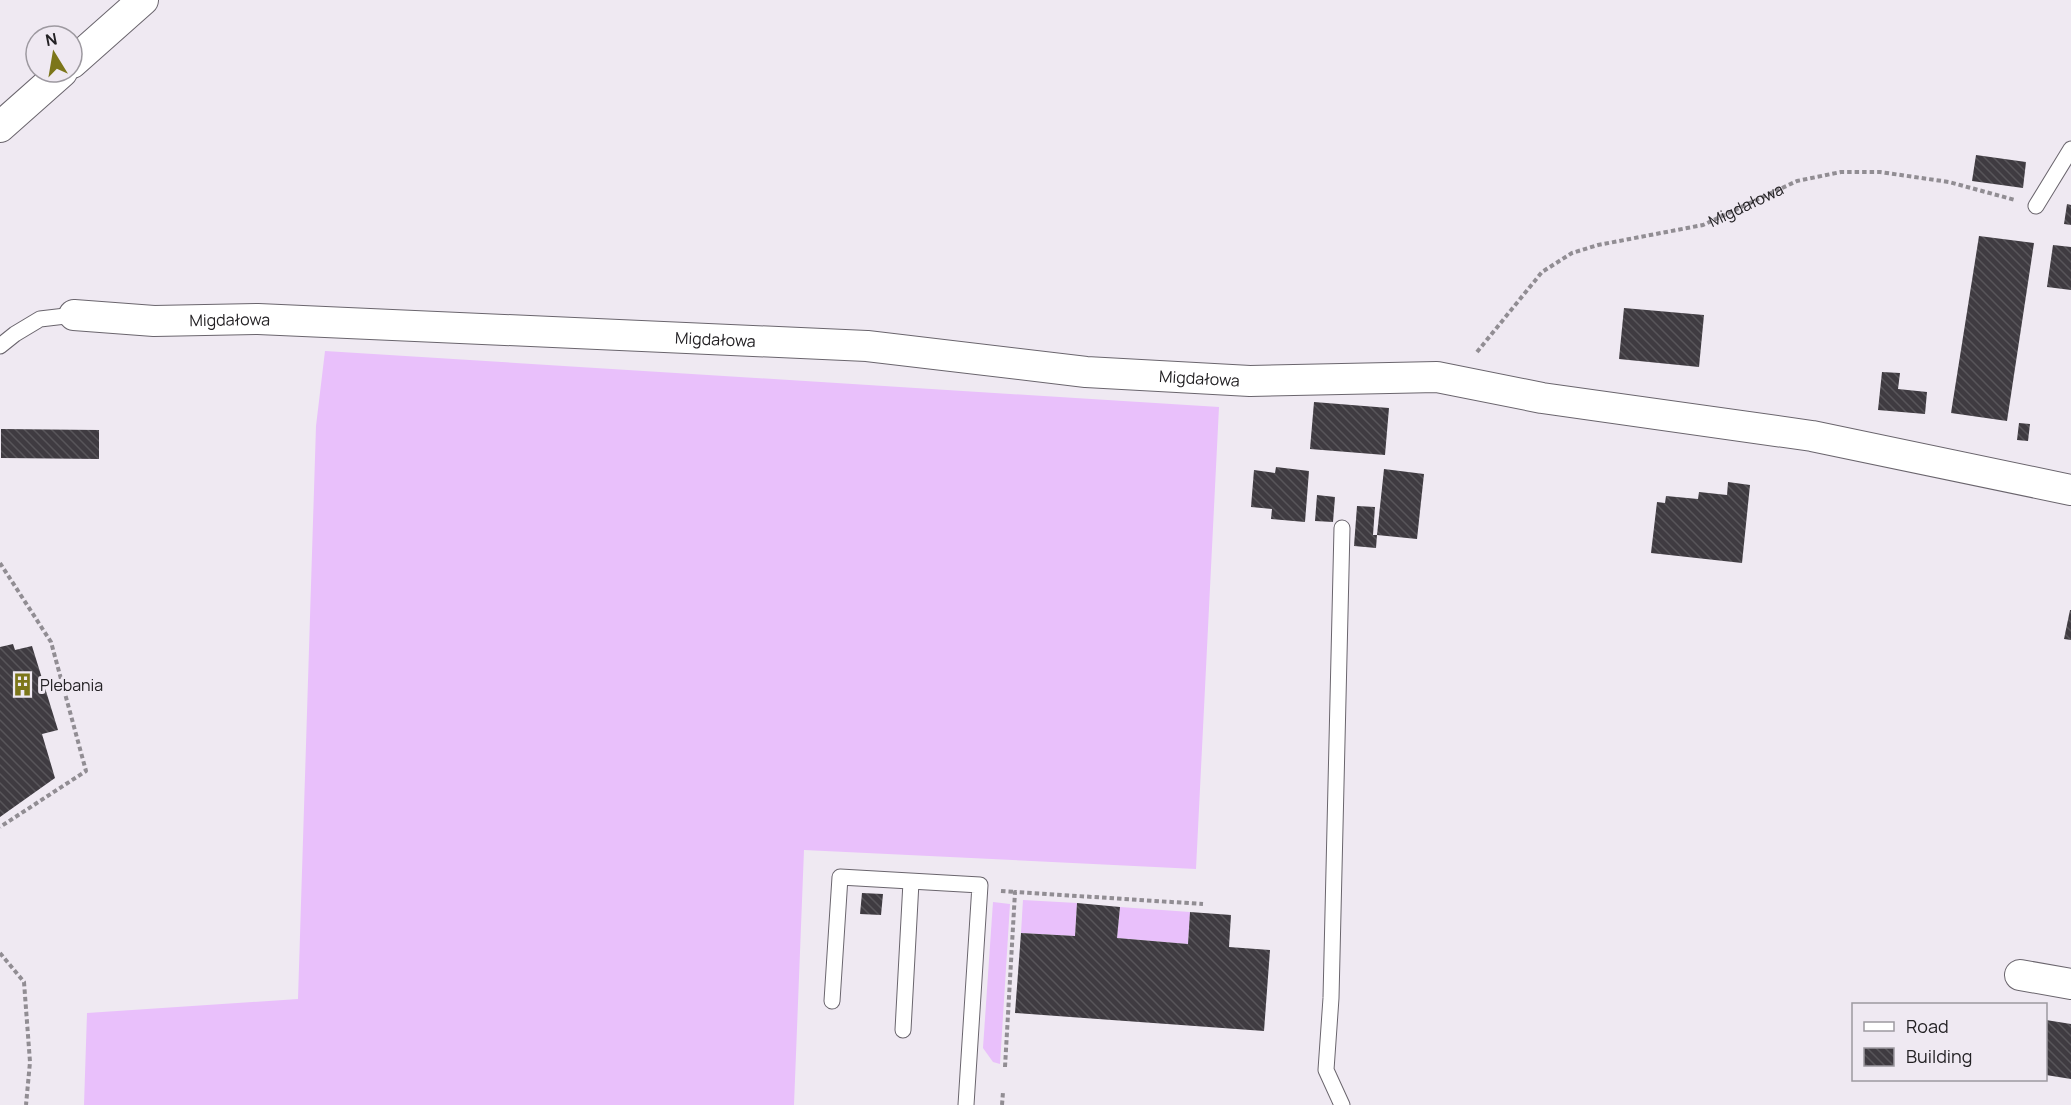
<svg xmlns="http://www.w3.org/2000/svg" width="2071" height="1105" font-family="Manrope,sans-serif">
<style>
.grass{fill:#e9c0fb}
.building{fill:url(#building-back-hatch)}
.lines{fill:none;stroke-linecap:round;stroke-linejoin:round}
.service-casing{stroke:#6a656d;stroke-width:17}
.minor-casing{stroke:#6a656d;stroke-width:32}
.path{stroke:#918d93;stroke-width:4;stroke-dasharray:4.5 3;stroke-linecap:butt}
.service{stroke:#fff;stroke-width:15}
.minor{stroke:#fff;stroke-width:30}
.labels{text-anchor:middle;stroke-width:6;stroke-linejoin:round;paint-order:stroke}
.street-label{font-size:16px;fill:#232124;stroke:#efe9f2}
.poi-label{font-size:16px;fill:#232124;stroke:#efe9f2;text-anchor:start}
</style>
<defs>
<pattern id="building-back-hatch" width="6" height="6" patternUnits="userSpaceOnUse" patternTransform="scale(1.5)"><rect width="6" height="6" fill="#3f3b41"/><path d="M-1 5l2 2M0 0l6 6M5-1l2 2" fill="none" stroke="#58555a"/></pattern>
</defs>
<rect width="100%" height="100%" fill="#efe9f2"/>
<g class="grass">
<polygon points="325,351 1219,407 1196,869 804,850 794,1105 84,1105 87,1013 298,999 316,426"/>
<polygon points="1023,900 1077,903 1075,936 1021,933"/>
<polygon points="993,902 1010,904 1000,1064 993,1062 983,1048"/>
<polygon points="1120,907 1190,912 1188,944 1117,938"/>
</g>
<g class="building">
<polygon points="1976,155 2026,162 2023,188 1972,181"/>
<polygon points="2067,204 2071,205 2071,225 2064,224"/>
<polygon points="1979,236 2034,243 2007,421 1951,413"/>
<polygon points="2053,245 2071,247 2071,290 2047,287"/>
<polygon points="1624,308 1704,315 1699,367 1619,359"/>
<polygon points="1882,372 1900,373 1898,389 1927,392 1925,414 1878,410"/>
<polygon points="1314,402 1389,408 1385,455 1310,449"/>
<polygon points="2019,423 2030,424 2028,441 2017,440"/>
<polygon points="1,429 99,430 99,459 1,458"/>
<polygon points="1276,467 1309,471 1305,522 1271,519 1272,509 1251,507 1254,470 1275,473"/>
<polygon points="1384,469 1424,474 1417,539 1377,535"/>
<polygon points="1728,482 1750,485 1742,563 1651,553 1657,502 1665,503 1666,496 1698,499 1699,492 1727,495"/>
<polygon points="1317,495 1335,497 1333,522 1315,521"/>
<polygon points="1357,506 1375,507 1373,535 1377,535 1376,548 1354,546"/>
<polygon points="2070,610 2071,610 2071,640 2064,639"/>
<polygon points="13,644 15,650 32,646 58,730 42,734 55,778 0,817 0,647"/>
<polygon points="862,893 883,894 881,915 860,914"/>
<polygon points="1077,903 1120,907 1117,938 1188,944 1190,912 1231,915 1229,947 1270,950 1264,1031 1015,1013 1021,933 1075,936"/>
<polygon points="2046,1020 2071,1024 2071,1079 2046,1075"/>
</g>
<g class="lines">
<defs>
<g id="service">
<polyline points="2036,206 2071,149"/>
<polyline points="0,346 15,334 40,319 74,315"/>
<polyline points="832,1001 840,877 980,885 966,1105"/>
<polyline points="903,1030 911,882"/>
<polyline points="1342,1105 1326,1070 1331,998 1342,528"/>
</g>
<g id="minor">
<polyline points="72,63 143,0"/>
<polyline points="0,127 62,72"/>
<path id="s2" d="M74,315L154,321L258,319L867,346L1086,372L1250,381L1437,377L1542,398L1812,436L2071,490"/>
<polyline points="2020,975 2071,984"/>
</g>
</defs>
<use href="#service" class="service-casing"/>
<use href="#minor" class="minor-casing"/>
<g class="path">
<path id="s1" d="M1477,352L1542,272L1572,253L1598,245L1703,225L1797,181L1841,172H1880L1949,182L2015,200"/>
<polyline points="0,563 51,642 86,771 0,827"/>
<polyline points="1001,891 1015,892"/>
<polyline points="0,953 24,982 30,1062 26,1105"/>
<polyline points="1005,1067 1015,892 1203,904"/>
<polyline points="1002,1105 1003,1092"/>
</g>
<use href="#service" class="service"/>
<use href="#minor" class="minor"/>
</g>
<defs>
<symbol id="building-bare" viewBox="-9 -9 18 18"><path d="M-4-6H4V6H1V3H-1V6H-4ZM-2.5-4.3h1.7v1.8h-1.7ZM.8-4.3h1.7v1.8H.8ZM-2.5-1h1.7V.8h-1.7ZM.8-1h1.7V.8H.8Z" fill="#7c761a" stroke="#efe9f2" stroke-width="2.5" paint-order="stroke"/></symbol>
</defs>
<g fill-rule="evenodd">
<use href="#building-bare" x="6" y="668" width="33" height="33"/>
</g>
<g class="labels">
<g class="street-label">
<text dy="6" stroke="none"><textPath href="#s1" startOffset="320">Migdałowa</textPath></text>
<text dy="6" stroke="none"><textPath href="#s2" startOffset="156">Migdałowa</textPath></text>
<text dy="6" stroke="none"><textPath href="#s2" startOffset="642">Migdałowa</textPath></text>
<text dy="6" stroke="none"><textPath href="#s2" startOffset="1128">Migdałowa</textPath></text>
</g>
<g class="poi-label">
<text x="40" y="691">Plebania</text>
</g>
</g>
<rect x="1852" y="1003" width="195" height="78" fill="#efe9f2" stroke="#9d99a0" stroke-width="1.5"/>
<rect x="1864" y="1022" width="30" height="9" fill="#ffffff" stroke="#9d99a0" stroke-width="1.5"/>
<text x="1906" y="1033" font-size="18" fill="#232124">Road</text>
<rect x="1864" y="1048" width="30" height="18" fill="url(#building-back-hatch)" stroke="#9d99a0" stroke-width="1.5"/>
<text x="1906" y="1063" font-size="18" fill="#232124">Building</text>
<g transform="translate(54 54) rotate(349)"><circle r="28" fill="#efe9f2" stroke="#9d99a0" stroke-width="1.5"/>
<path d="M0-4.5L10 22L0 15L-10 22Z" fill="#7c761a"/>
<text y="-9" font-size="16" font-weight="bold" text-anchor="middle" fill="#232124">N</text>
</g>
</svg>
